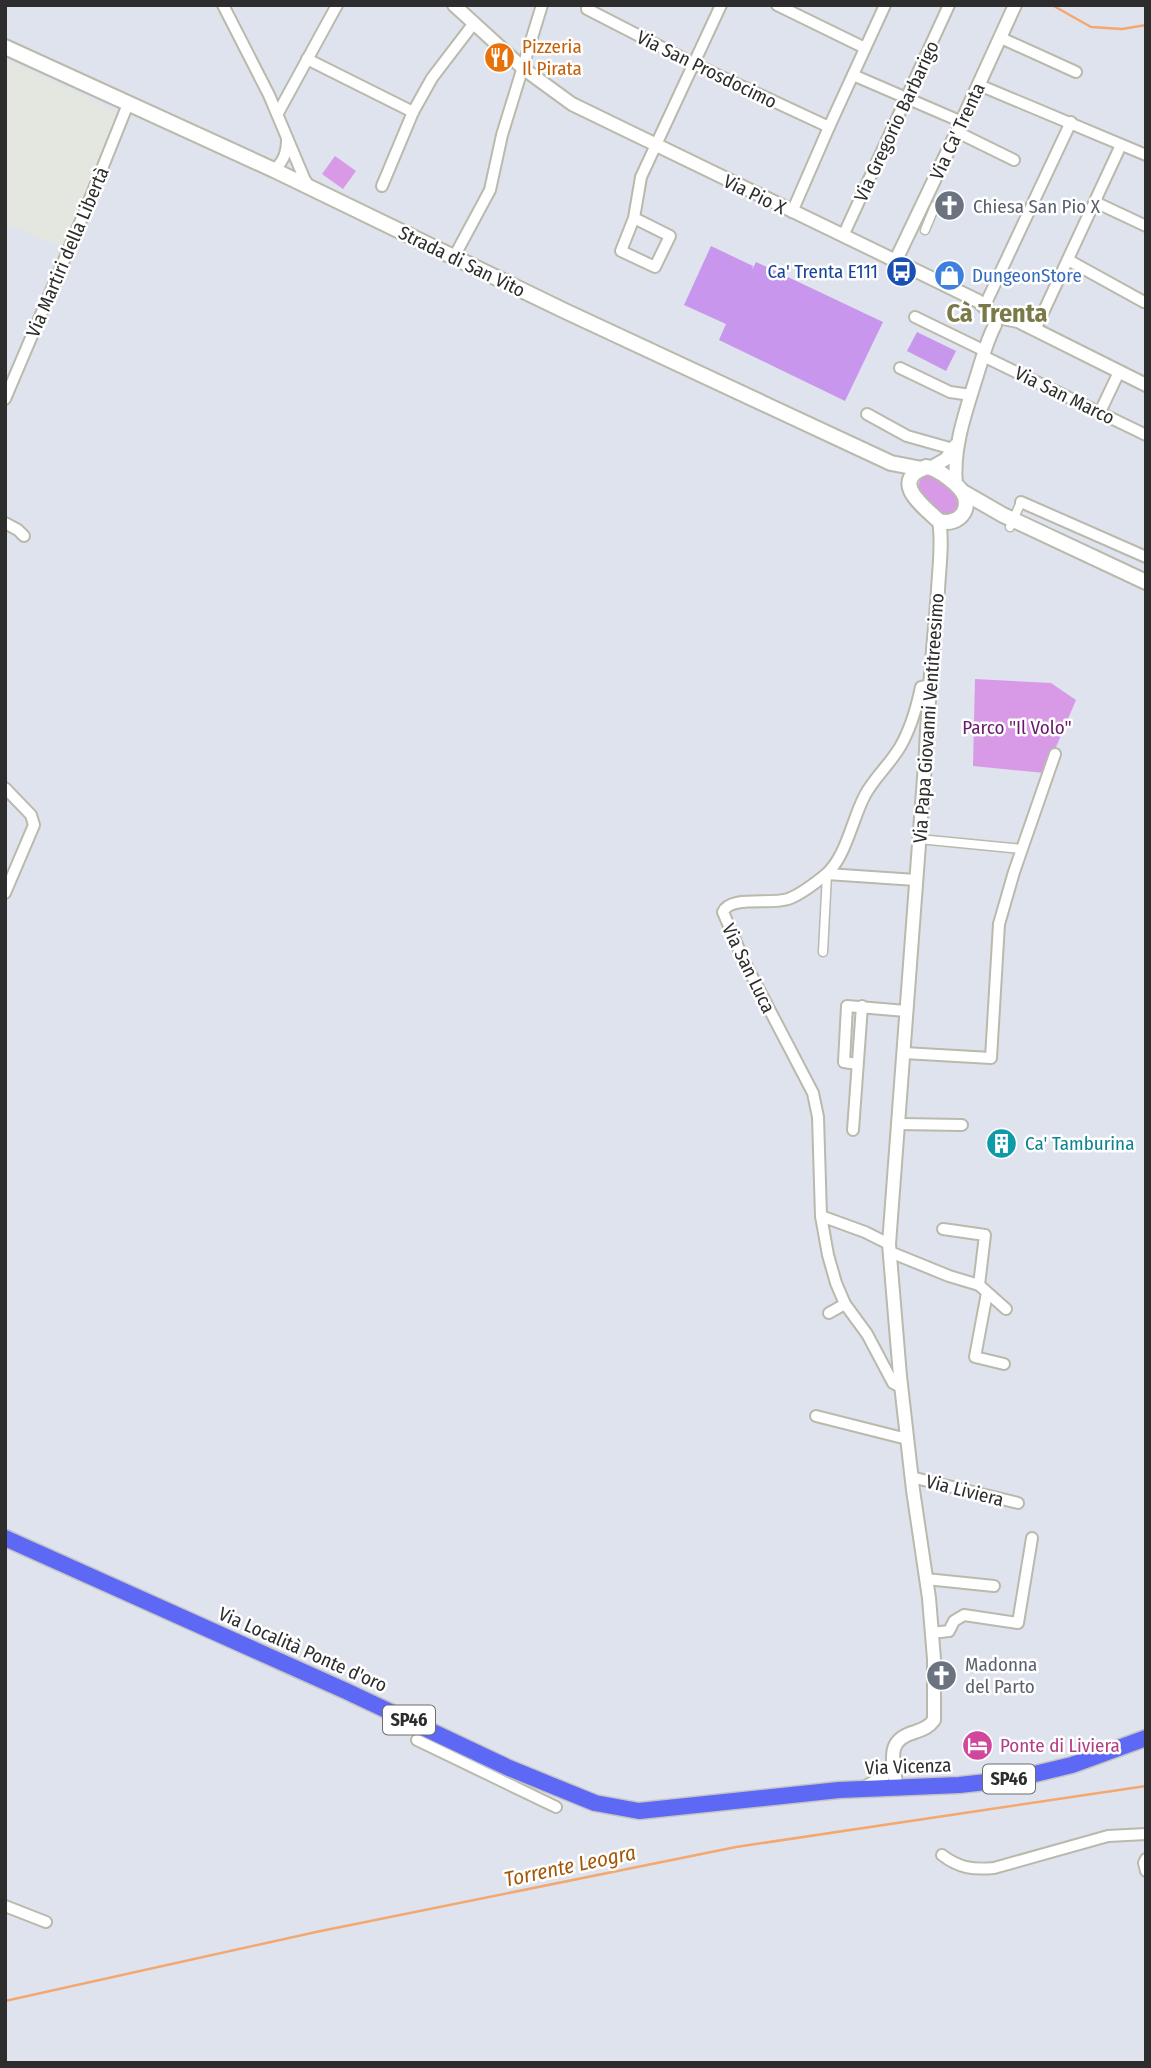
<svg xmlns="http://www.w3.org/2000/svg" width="1151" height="2068" font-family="'Fira Sans Condensed',sans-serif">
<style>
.industrial{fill:#e3e7df}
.green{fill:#d89ae6}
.pitch{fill:#c996ed}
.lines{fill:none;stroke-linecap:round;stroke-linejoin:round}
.stream{stroke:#f3a86f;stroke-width:2.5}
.pedestrian-casing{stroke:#b9b9ac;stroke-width:11}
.minor-casing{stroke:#b9b9ac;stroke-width:14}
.tertiary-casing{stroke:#b9b9ac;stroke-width:16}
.secondary-casing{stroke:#b9b9ac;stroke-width:18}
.primary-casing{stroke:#c4c4c4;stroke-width:19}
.pedestrian{stroke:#fff;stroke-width:8}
.minor{stroke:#fff;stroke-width:10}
.tertiary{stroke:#fff;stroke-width:12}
.secondary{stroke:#fff;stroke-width:14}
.primary{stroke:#5d68f5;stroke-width:16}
.labels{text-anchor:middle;stroke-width:5;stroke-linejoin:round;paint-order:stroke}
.shield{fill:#fff;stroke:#6c6c6c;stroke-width:2}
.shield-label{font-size:18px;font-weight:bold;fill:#2d2d2d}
.food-label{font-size:19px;fill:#c56008;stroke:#fff;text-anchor:start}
.street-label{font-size:19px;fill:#2d2d2d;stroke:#fff}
.worship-label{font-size:19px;fill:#5b616d;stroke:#fff;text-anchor:start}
.transit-label{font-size:19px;fill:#164399;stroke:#fff;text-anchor:end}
.shop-label{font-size:19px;fill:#366cbe;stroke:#fff;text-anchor:start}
.park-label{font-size:19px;fill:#6a196e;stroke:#fff}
.culture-label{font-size:19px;fill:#0d838f;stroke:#fff;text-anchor:start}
.hotel-label{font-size:19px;fill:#b23c85;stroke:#fff;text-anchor:start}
.water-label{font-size:21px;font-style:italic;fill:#a45709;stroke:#fff}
.district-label{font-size:26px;font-weight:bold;fill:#7a7948;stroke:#fff}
</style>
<rect width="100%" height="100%" fill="#dfe3ee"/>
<polygon class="industrial" points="5,59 85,96 124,117 69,249 5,224"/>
<g class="green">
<polygon points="335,156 356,171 343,189 322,174"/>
<path d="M925,475C940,475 959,494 959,509L953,516H944C931,507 907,489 925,475Z"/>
<polygon points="975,679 1051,683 1076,700 1045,773 973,766"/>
</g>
<g class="pitch">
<polygon points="711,246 753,266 752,270 756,262 883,322 845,401 719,340 726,324 684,305"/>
<polygon points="917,332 956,351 946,371 907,351"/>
</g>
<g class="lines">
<g class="stream">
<polyline points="1052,5 1091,27 1122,29 1146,25"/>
<polyline points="5,2001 316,1932 736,1847 1146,1786"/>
</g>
<defs>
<g id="pedestrian">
<polyline points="925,230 935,206"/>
<polyline points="1010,527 1021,502"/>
<polyline points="919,839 1022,849"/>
<polyline points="823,952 827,874"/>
</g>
<g id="minor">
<polyline points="223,5 269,95 304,178 310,188"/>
<polyline points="777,5 865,48"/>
<polyline points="587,9 694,64 829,127"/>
<polyline points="1001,38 1076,72"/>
<polyline points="307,59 413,112"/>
<polyline points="853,75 962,122"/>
<polyline points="979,85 1146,155"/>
<polyline points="278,113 337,5"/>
<polyline points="957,132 1014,160"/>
<path d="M274,170C284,161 287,152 287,139"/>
<polyline points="382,186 413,112 432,78 474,23"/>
<polyline points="1095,202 1146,226"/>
<polyline points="792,212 829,127 885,5"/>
<polyline points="634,218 670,236 655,267 621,251 634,218 641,177 721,5"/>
<polyline points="843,236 949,5"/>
<polyline points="454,257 490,190 502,135 542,5"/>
<polyline points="1068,260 1144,302"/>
<polyline points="985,305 1071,122"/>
<polyline points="915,317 985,351"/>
<polyline points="1035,330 1121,145"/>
<polyline points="983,356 1146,435"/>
<polyline points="900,368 950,392 971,395"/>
<polyline points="5,399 85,211 128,104"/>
<polyline points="1100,412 1119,372"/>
<polyline points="867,414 907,436 953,449"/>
<polyline points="1021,502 1146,557"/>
<polyline points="5,523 18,530 24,536"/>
<polyline points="5,788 31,815 34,825 5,893"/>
<polyline points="827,874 916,880"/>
<polyline points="904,1053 991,1058 999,924 1014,872 1055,754"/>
<polyline points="857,1064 844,1062 847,1006 906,1011"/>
<polyline points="899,1124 962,1125"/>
<polyline points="853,1130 862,1006"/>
<polyline points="821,1216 865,1232 889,1244"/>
<polyline points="943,1229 985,1235 979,1285"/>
<polyline points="890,1252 949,1276 979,1285 1006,1309"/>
<polyline points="987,1293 975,1357 1004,1364"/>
<polyline points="829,1313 845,1304"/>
<path d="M901,1387L893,1383L867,1334L845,1304L836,1283L828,1255L821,1216L818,1117L813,1093L744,961L723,912C730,895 771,905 788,899C800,895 814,884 824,876C846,859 852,819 865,795C874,778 890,764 900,747C910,730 917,706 921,687L929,685"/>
<polyline points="816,1416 907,1439"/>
<polyline points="911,1477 1018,1503"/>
<polyline points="926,1579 994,1586"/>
<polyline points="932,1633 949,1631 954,1621 964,1615 1018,1623 1032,1538"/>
<polyline points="417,1740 556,1807"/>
<path d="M942,1855C959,1868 973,1870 994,1868L1108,1836L1146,1834"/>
<polyline points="1146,1859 1144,1863 1146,1871"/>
<polyline points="5,1906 46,1922"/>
</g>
<g id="tertiary">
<polyline points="454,5 524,69 572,104 931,278 978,301 990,312"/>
<polyline points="895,262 957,132 1015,5"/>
<polyline points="1003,318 1018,321 1146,385"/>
<polyline points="932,467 946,459 955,446"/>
<path d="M956,485C952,447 967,408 978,372C983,356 987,340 995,325"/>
<path d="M864,1788C877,1781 887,1775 894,1761"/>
<path d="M896,1788C895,1762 883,1741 915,1732C923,1729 929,1727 934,1720V1659L929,1598L913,1490L900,1376L889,1244L926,751C928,697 934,644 938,590C939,568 943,543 939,521"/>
</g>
<g id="secondary">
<polyline points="5,47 274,170 565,311 891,463 922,469"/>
<path d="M926,467C938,468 961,486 965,497C970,515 954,525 939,521C923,506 889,481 926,467Z"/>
<polyline points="963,492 1003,515 1146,582"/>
</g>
<polyline id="primary" points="5,1538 346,1691 509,1768 595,1803 639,1811 839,1790 959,1785 1014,1779 1072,1765 1146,1738"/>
</defs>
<use href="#pedestrian" class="pedestrian-casing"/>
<use href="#minor" class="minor-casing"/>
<use href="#tertiary" class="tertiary-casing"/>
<use href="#secondary" class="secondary-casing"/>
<use href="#primary" class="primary-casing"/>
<use href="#pedestrian" class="pedestrian"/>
<use href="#minor" class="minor"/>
<use href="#tertiary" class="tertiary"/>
<use href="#secondary" class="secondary"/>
<use href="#primary" class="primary"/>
</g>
<defs>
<symbol id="restaurant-disc" viewBox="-11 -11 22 22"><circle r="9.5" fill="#e8710a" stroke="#fff"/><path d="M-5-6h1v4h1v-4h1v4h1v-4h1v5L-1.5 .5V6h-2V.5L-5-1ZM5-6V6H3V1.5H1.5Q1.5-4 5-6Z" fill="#fff"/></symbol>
<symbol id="church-disc" viewBox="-11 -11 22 22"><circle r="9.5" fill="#6b7280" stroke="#fff"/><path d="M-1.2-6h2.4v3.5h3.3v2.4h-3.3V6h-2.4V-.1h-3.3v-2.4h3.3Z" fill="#fff"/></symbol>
<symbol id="bus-disc" viewBox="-11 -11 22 22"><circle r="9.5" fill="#1a4fb4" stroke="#fff"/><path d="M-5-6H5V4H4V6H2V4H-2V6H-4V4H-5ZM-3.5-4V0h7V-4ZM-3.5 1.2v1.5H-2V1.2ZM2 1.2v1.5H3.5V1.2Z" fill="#fff"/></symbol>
<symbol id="shop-disc" viewBox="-11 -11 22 22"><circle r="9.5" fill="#3f7fe0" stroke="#fff"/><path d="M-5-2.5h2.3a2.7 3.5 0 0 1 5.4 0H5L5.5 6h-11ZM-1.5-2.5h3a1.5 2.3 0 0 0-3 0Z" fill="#fff"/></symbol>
<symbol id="building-disc" viewBox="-11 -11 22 22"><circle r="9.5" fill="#0f9aa8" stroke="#fff"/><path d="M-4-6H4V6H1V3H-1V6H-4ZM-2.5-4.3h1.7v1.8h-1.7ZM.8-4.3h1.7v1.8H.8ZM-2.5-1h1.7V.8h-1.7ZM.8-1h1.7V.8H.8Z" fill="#fff"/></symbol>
<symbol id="hotel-disc" viewBox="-11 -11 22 22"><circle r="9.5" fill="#d1479c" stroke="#fff"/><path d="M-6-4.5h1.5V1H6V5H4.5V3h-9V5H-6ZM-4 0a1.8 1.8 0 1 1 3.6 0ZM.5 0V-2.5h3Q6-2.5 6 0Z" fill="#fff"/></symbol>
</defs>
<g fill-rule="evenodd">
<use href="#restaurant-disc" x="482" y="40" width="35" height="35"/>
<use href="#church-disc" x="932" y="188" width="35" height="35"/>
<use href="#bus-disc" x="884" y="254" width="35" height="35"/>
<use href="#shop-disc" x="932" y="258" width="35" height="35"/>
<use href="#building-disc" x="984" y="1126" width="35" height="35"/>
<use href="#church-disc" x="924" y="1658" width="35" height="35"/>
<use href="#hotel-disc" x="960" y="1728" width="35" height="35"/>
</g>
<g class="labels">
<g class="shield">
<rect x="383" y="1705.5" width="52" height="29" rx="5"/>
<rect x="983" y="1764.5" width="52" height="29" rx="5"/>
</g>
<g class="shield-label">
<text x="409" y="1726">SP46</text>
<text x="1009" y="1785">SP46</text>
</g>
<g class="food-label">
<text x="522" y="53">Pizzeria<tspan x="522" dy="22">Il Pirata</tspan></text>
</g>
<g class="street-label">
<text transform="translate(707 69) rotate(26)" y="7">Via San Prosdocimo</text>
<text transform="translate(896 121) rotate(-65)" y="7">Via Gregorio Barbarigo</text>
<text transform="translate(957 131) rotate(-65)" y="7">Via Ca' Trenta</text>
<text transform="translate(755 194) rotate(26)" y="7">Via Pio X</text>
<text transform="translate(67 252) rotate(-67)" y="7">Via Martiri della Libertà</text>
<text transform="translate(462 261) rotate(26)" y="7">Strada di San Vito</text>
<text transform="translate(1065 395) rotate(26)" y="7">Via San Marco</text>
<text transform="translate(928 718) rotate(-86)" y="7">Via Papa Giovanni Ventitreesimo</text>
<text transform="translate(749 968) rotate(64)" y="7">Via San Luca</text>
<text transform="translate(965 1490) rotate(14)" y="7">Via Liviera</text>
<text transform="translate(303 1649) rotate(24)" y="7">Via Località Ponte d'oro</text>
<text transform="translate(908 1766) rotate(-2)" y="7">Via Vicenza</text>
</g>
<g class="worship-label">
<text x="973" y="213">Chiesa San Pio X</text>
<text x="965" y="1671">Madonna<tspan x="965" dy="22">del Parto</tspan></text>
</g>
<g class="transit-label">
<text x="878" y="278">Ca' Trenta E111</text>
</g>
<g class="shop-label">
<text x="972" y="282">DungeonStore</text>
</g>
<g class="park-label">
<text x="1017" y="734">Parco "Il Volo"</text>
</g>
<g class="culture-label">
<text x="1025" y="1150">Ca' Tamburina</text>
</g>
<g class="hotel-label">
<text x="1000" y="1752">Ponte di Liviera</text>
</g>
<g class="water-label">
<text transform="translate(570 1866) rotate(-12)" y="7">Torrente Leogra</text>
</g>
<g class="district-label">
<text x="997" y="322">Cà Trenta</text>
</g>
</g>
<rect width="1151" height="2068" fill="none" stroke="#2d2d2d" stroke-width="14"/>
</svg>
